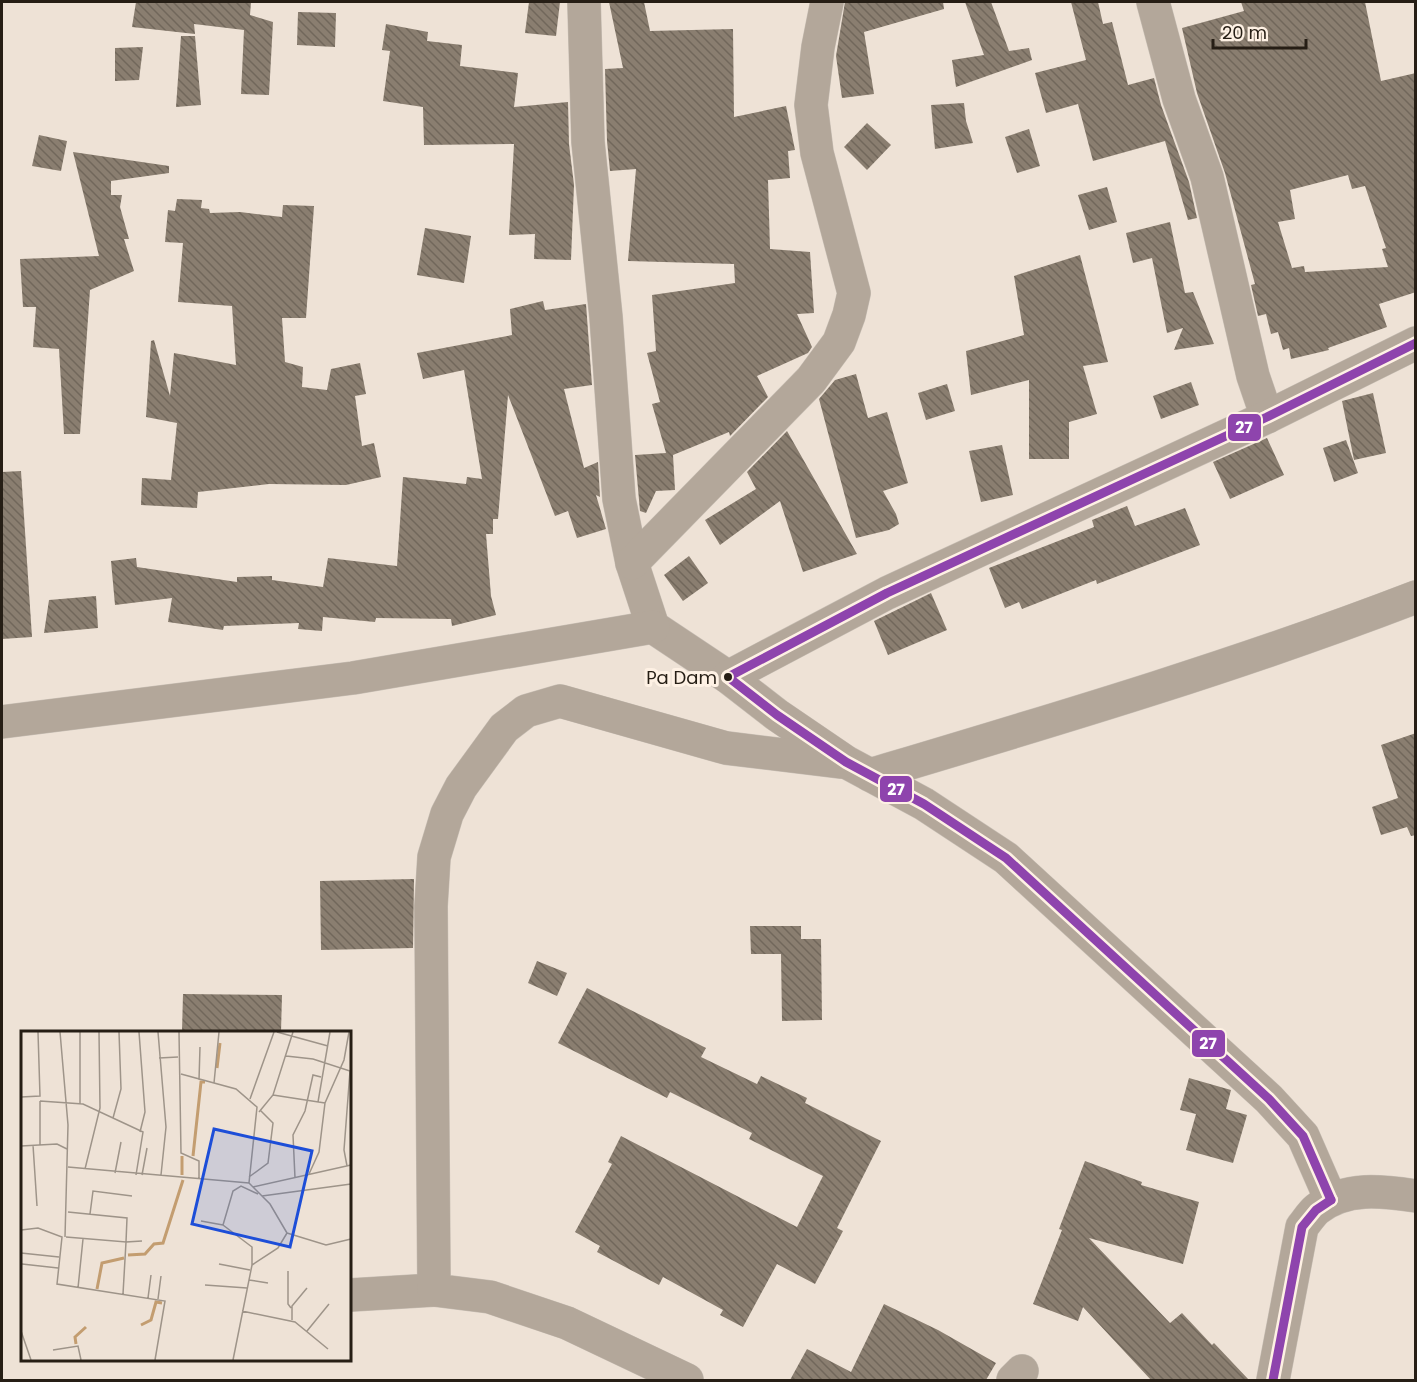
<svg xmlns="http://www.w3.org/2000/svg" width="1417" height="1382" font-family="Poppins,sans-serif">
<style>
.building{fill:url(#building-back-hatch);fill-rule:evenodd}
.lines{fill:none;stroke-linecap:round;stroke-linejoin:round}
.minor-casing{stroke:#c8bfb5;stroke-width:34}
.minor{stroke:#b3a79a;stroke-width:33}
.bus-1-casing{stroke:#fef1e4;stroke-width:14}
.bus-1{stroke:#8e44ad;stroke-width:9}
.bus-dot{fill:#261e15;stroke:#fef1e4;stroke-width:2}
.labels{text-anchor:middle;stroke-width:6;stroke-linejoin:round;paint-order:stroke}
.bus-label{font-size:18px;fill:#261e15;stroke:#fef1e4;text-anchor:end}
.inset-river{fill:none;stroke:#c39d70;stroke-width:3}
.inset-road{fill:none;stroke:#9e9489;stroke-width:1.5}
.view{fill:#1d4ed8;fill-opacity:0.15;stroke:#1d4ed8;stroke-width:3}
.inset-edge{fill:none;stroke:#261e15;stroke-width:3}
.line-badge{stroke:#fef1e4;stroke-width:2}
.badge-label{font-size:16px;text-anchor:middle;font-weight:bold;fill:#fff}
</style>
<defs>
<pattern id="building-back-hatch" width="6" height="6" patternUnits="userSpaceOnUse" patternTransform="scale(1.5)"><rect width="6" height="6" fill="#8a7e70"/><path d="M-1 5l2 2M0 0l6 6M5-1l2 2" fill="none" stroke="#71675b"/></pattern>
</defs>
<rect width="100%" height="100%" fill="#eee2d6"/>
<g class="building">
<polygon points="136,2 251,2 250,15 273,22 269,95 241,94 244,30 194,24 195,34 132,27"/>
<polygon points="529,2 560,2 556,36 525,33"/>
<polygon points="609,2 644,2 650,31 733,29 734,117 786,106 795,150 788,151 790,178 768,180 770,249 810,252 814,313 797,314 812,347 808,353 757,376 768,397 730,436 729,432 673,455 675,490 656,491 646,513 640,511 635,455 666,453 652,404 660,402 647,353 656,351 652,295 735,283 734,264 628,261 636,169 610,171 607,141 605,69 623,68"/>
<polygon points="845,2 943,2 944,9 864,32 874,94 842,98 836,56"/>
<polygon points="965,2 991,2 1009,51 1029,48 1032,60 956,87 952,60 984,55"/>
<polygon points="1071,2 1098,2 1103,24 1112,22 1128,85 1154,78 1161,105 1189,182 1197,218 1188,220 1165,141 1093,161 1078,104 1046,113 1035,73 1086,60"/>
<path d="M1241,2H1365L1381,81L1416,73V292L1379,304L1387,327L1328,348L1329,350L1291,359L1289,348L1283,350L1278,332L1271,334L1266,314L1258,316L1251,285L1255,284L1225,173L1197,93L1182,28L1244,11ZM1348,175L1352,189L1365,186L1386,248L1382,249L1388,267L1305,272L1304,266L1292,268L1278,222L1295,219L1290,190Z"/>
<polygon points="298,12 336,13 335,47 297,45"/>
<polygon points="386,24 428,32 427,41 462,45 460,66 518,73 514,107 568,102 569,144 574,185 571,260 534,259 535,234 509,235 514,144 424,145 423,107 383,101 390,51 382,50"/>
<polygon points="181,36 195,36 201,105 176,107"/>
<polygon points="143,47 139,80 115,81 115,48"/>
<polygon points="964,103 966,121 973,143 935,149 931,105"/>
<polygon points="867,123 891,145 867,170 844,147"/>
<polygon points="1029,129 1040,166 1017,173 1005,137"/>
<polygon points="39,135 67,141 61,171 32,166"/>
<polygon points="73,152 169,166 169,173 111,181 111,195 122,195 120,207 129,239 124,239 134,271 90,290 80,434 64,434 59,349 33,347 36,307 23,307 20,259 99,256"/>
<polygon points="1107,187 1117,222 1089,230 1078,195"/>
<polygon points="177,199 202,200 201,208 209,209 210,213 240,212 282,217 283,205 314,206 306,318 282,318 285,362 303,367 302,387 327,390 331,369 360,363 366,394 355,396 362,446 374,443 381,477 346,485 269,484 198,492 197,508 141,505 142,478 171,480 177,423 146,417 151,341 154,340 170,396 174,353 236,365 232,306 178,302 183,243 165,242 168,210 175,211"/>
<polygon points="1170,222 1185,293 1193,292 1214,344 1174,350 1183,328 1167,333 1152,258 1133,263 1126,233"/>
<polygon points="425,228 471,236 464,283 417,275"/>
<polygon points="1080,255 1108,362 1083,366 1097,414 1069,422 1069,459 1029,459 1029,380 971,395 966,351 1024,335 1014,276"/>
<polygon points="543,301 545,310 586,304 592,385 564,389 584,468 598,462 600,497 596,495 606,529 577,538 568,511 555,516 508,395 498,519 493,519 493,534 486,534 491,596 496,615 452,626 451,619 376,618 375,622 323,617 322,631 298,629 299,623 224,626 223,630 168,622 172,598 115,605 111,561 136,558 137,567 237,582 237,577 272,576 272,580 323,587 328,558 397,566 403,477 466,484 467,477 482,479 464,370 423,379 417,353 512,335 510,309"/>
<polygon points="856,374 868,418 887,412 908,483 883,491 896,514 899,524 889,530 856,538 819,399 835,380"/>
<polygon points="1191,382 1199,405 1161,419 1153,396"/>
<polygon points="947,384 955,411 926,420 918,393"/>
<polygon points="1373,393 1386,453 1354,460 1342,401"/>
<polygon points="787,431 857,554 803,572 780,501 720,545 705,520 756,489 747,472"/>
<polygon points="1267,438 1284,475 1230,499 1213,462"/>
<polygon points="1346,440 1358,473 1334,482 1323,448"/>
<polygon points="1002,445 1013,495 981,502 969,451"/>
<polygon points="21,471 32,637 2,639 2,472"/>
<polygon points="1127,506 1135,526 1185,508 1200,545 1097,584 1096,580 1022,609 1019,602 1005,608 989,568 1094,527 1092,520"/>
<polygon points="689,556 708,583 683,601 664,575"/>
<polygon points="931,593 947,630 888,655 874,621"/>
<polygon points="96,596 98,628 44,633 49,600"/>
<polygon points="1416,733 1416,835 1411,836 1407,827 1381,835 1372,807 1398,798 1381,745"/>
<polygon points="414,879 413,948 321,950 320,881"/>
<polygon points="750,926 801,926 801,939 821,939 822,1020 782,1021 781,954 751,954"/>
<polygon points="537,961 567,973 557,996 528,983"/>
<polygon points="587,988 706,1048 701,1057 757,1084 761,1076 807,1098 805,1103 881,1141 837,1228 843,1231 815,1284 777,1264 743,1327 720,1315 723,1310 663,1277 659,1285 597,1252 600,1246 575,1232 612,1164 608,1162 621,1136 797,1227 823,1176 749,1139 752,1133 670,1092 667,1098 558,1043"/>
<polygon points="183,994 282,995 281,1032 182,1032"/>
<polygon points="1189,1078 1231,1090 1226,1109 1247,1115 1233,1163 1186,1150 1196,1114 1180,1110"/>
<polygon points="1085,1161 1142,1182 1141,1185 1199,1202 1183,1264 1089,1238 1170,1323 1182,1313 1212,1345 1214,1343 1249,1380 1151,1380 1083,1307 1078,1321 1033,1304 1062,1230 1059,1229"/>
<polygon points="884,1304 938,1330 996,1363 986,1380 790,1380 807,1349 851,1372"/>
</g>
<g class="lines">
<defs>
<g id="minor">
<polyline points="584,2 588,142 606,317 619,499 632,563 653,627 728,677 777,715 846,762 924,804 1006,858 1269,1099 1303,1136 1331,1200"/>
<polyline points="1153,2 1179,99 1207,177 1253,376 1267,417"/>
<polyline points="632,563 811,380 839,342 849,315 854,293 817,153 811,105 818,47 827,2"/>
<polyline points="728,677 887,593 1267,417 1416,343"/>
<polyline points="2,722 353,678 653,627"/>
<path d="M870,775C1054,720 1237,666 1416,597"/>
<polyline points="350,1295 434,1290"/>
<polyline points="687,1380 567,1323 490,1297 434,1290 431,906 434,857 447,814 461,787 504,728 526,711 560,701 726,748 842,762"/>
<polyline points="1013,1380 1022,1371"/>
<path d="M1273,1380L1302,1227C1307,1221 1311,1214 1317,1209C1346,1186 1382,1191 1416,1196"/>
</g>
</defs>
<use href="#minor" class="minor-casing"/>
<use href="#minor" class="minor"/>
<defs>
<g id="bus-1">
<polyline points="728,677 777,715 846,762 924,804 1006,858 1269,1099 1303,1136 1331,1200"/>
<polyline points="728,677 887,593 1267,417 1416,343"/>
<polyline points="1273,1380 1302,1227 1316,1210 1331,1200"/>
</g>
</defs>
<use href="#bus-1" class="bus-1-casing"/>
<use href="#bus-1" class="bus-1"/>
</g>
<circle class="bus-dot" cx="728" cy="677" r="5"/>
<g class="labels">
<g class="bus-label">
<text x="717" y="684">Pa Dam</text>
</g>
</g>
<g transform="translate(21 1031)">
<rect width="330" height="330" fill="#eee2d6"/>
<path class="inset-river" d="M196,37L199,12M172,125L180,51H184M161,144V125M107,224L124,223L133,213L142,212L162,149M76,258L81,232L103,227M120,294L130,289L135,271L141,272M55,313L54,306L65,296"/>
<path class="inset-road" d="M39,1L47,94L44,206M59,1V73M118,1L124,81L119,101M137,1L145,96L140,144M158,1L160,122L178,130V147M256,1L307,15M265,25L292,28L329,40L323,119L326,135M138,27L157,26M160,43L215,58L236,76L228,152L249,173L266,202M178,49L179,16M193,52L198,1M252,64L304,72M0,66L19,65L17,1M229,68L253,1M19,70L62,73L122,101L115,144M297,71L309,1M238,81L252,64L272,1M92,87L100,58L98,1M12,114L16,175M19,114V70M0,115L36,113L46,118M47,136L228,152M64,138L79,77L78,1M94,142L100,111M288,143L298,121L304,72L323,29L328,1M121,144L126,117M228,146L247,132L252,92L239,79M274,147L272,104L284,80L292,44L300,46M232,156L330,134M241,165L330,153M69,183L72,160L111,165M180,190L202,194M0,199L17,197L41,206L36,253L144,270L134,329M266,202L305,214L330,208M45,206L105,211L106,187L47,181M0,222L38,226M1,233L37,237M198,233L229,239M231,234V216L202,194L212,160L220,155L237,163M267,240V273L270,277M228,249L247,252M184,254L226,257M57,257L62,208M102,263L105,211L121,210M127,267L130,244M137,268L140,245M221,280L274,291L307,318M271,289V275L286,257M0,300L10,329M286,300L308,273M32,319L57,315L60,329M212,329L231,234L257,217L266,202"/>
<path class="view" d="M193,98L291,120L269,216L171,193Z"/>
<rect width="330" height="330" class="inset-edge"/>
</g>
<g class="line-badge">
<rect x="1227" y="413" width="35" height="29" rx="6" fill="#8e44ad"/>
<rect x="879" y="775" width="34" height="28" rx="6" fill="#8e44ad"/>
<rect x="1191" y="1029" width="35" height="29" rx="6" fill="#8e44ad"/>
</g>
<g class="badge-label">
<text x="1244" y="433">27</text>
<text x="896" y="795">27</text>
<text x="1208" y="1049">27</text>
</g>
<rect width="1417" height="1382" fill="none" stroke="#261e15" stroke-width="6"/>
<path d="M1213 39v9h93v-9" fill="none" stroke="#261e15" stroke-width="3"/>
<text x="1222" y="39" font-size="18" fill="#261e15" stroke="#fef1e4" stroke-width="4.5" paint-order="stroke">20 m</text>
</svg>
